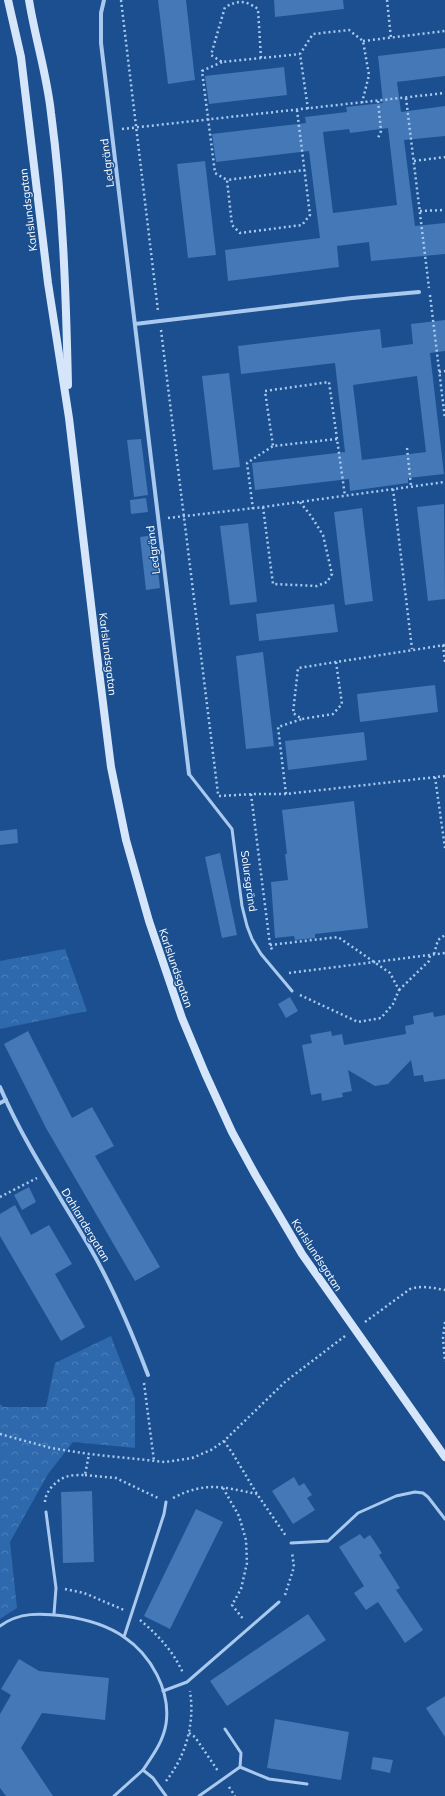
<svg xmlns="http://www.w3.org/2000/svg" width="445" height="1796" font-family="Mulish,sans-serif">
<style>
.forest{fill:url(#forest-crowns)}
.building{fill:#4478b7;fill-rule:evenodd}
.lines{fill:none;stroke-linecap:round;stroke-linejoin:round}
.path{stroke:#a9c9ee;stroke-width:2.5;stroke-dasharray:2 3;stroke-linecap:butt}
.service{stroke:#a9c9ee;stroke-width:3}
.minor{stroke:#a9c9ee;stroke-width:4}
.secondary{stroke:#d6e6fa;stroke-width:8}
.labels{text-anchor:middle;stroke-width:3;stroke-linejoin:round;paint-order:stroke}
.street-label{font-size:11px;fill:#fff;stroke:#1b4f8f}
</style>
<defs>
<pattern id="forest-crowns" width="20" height="18" patternUnits="userSpaceOnUse"><rect width="20" height="18" fill="#2e69ad"/><path d="M2 6a3 3 0 1 1 6 0M12 15a3 3 0 1 1 6 0" fill="none" stroke="#4d80b9"/></pattern>
</defs>
<rect width="100%" height="100%" fill="#1b4f8f"/>
<g class="forest">
<polygon points="65,949 87,1011 0,1029 0,961"/>
<polygon points="111,1336 135,1399 135,1448 73,1442 48,1474 10,1542 17,1608 0,1619 0,1404 3,1407 46,1407 55,1363"/>
</g>
<g class="building">
<polygon points="158,0 186,0 195,80 168,84"/>
<polygon points="274,0 343,0 344,9 275,17"/>
<path d="M445,48V76L397,82L401,112L445,106V136L404,140L415,226L445,223V254L371,261L369,242L337,246L339,267L228,281L225,250L320,238L309,151L216,162L212,134L306,123L305,117L347,112L346,107L383,103L378,56ZM388,128L397,205L333,213L323,132L349,129L350,133Z"/>
<polygon points="284,67 287,95 209,104 205,76"/>
<polygon points="205,161 216,255 188,258 177,164"/>
<path d="M445,320V351L430,353L444,474L408,478V483L350,491L349,479L255,490L252,463L345,452L335,363L241,374L238,346L380,329L382,348L413,344L411,324ZM417,376L426,452L362,460L353,385Z"/>
<polygon points="229,373 240,467 213,470 202,376"/>
<polygon points="141,439 148,495 134,497 127,440"/>
<polygon points="146,498 148,512 131,514 130,500"/>
<polygon points="444,504 445,599 428,601 417,507"/>
<polygon points="362,508 373,601 345,605 334,512"/>
<polygon points="248,523 257,602 230,605 220,526"/>
<polygon points="154,535 160,588 146,590 140,537"/>
<polygon points="334,604 338,632 259,641 256,614"/>
<polygon points="263,652 274,746 246,749 236,656"/>
<polygon points="435,685 438,712 360,722 357,694"/>
<polygon points="364,732 367,760 288,770 285,741"/>
<polygon points="354,801 368,928 315,934 315,938 295,940 294,936 275,938 271,882 288,880 285,854 287,854 282,810"/>
<polygon points="17,829 18,843 0,845 0,831"/>
<polygon points="220,853 237,935 222,938 205,857"/>
<polygon points="290,997 298,1011 286,1018 278,1004"/>
<polygon points="433,1012 434,1017 445,1015 445,1079 424,1082 423,1075 414,1076 411,1060 388,1084 375,1086 348,1070 352,1091 342,1093 343,1097 322,1101 321,1093 311,1095 302,1045 312,1043 310,1035 331,1031 332,1036 342,1034 344,1045 406,1034 405,1026 414,1024 413,1016"/>
<polygon points="28,1031 72,1118 92,1107 114,1146 95,1156 160,1267 135,1281 46,1128 4,1044"/>
<polygon points="29,1187 36,1202 22,1210 14,1195"/>
<polygon points="15,1205 31,1235 49,1225 72,1264 55,1274 85,1327 61,1341 0,1236 0,1214"/>
<polygon points="294,1477 299,1486 304,1483 312,1495 307,1498 315,1510 293,1524 272,1491"/>
<polygon points="92,1491 94,1562 63,1563 61,1492"/>
<polygon points="196,1509 223,1522 170,1629 144,1616"/>
<polygon points="360,1534 364,1539 370,1535 382,1553 379,1555 400,1588 396,1590 423,1630 405,1643 378,1602 366,1610 354,1593 364,1586 339,1547"/>
<polygon points="308,1614 326,1640 227,1706 210,1681"/>
<polygon points="19,1659 39,1671 109,1678 105,1720 42,1713 21,1748 53,1796 6,1796 0,1788 0,1714 11,1695 1,1689"/>
<polygon points="445,1696 445,1737 426,1708"/>
<polygon points="275,1719 349,1732 341,1780 267,1768"/>
<polygon points="373,1757 393,1760 390,1773 371,1769"/>
</g>
<g class="lines">
<g class="path">
<polyline points="121,0 158,311"/>
<polyline points="387,0 391,38"/>
<polyline points="363,41 445,31"/>
<path d="M261,58L258,9C245,0 239,0 225,7L211,55L222,62L300,54"/>
<polyline points="222,62 202,71 215,173 227,180"/>
<polyline points="406,98 429,288"/>
<polyline points="378,101 381,131 378,138"/>
<polyline points="308,109 300,54 313,34 349,30 363,41 369,75 362,103"/>
<polyline points="297,110 310,215 302,225 240,233 232,225 227,180 305,170"/>
<polyline points="122,129 445,93"/>
<polyline points="414,161 445,157"/>
<polyline points="420,211 445,210"/>
<polyline points="430,295 445,419"/>
<polyline points="161,330 218,794"/>
<polyline points="439,372 445,371"/>
<polyline points="337,439 273,446 265,391 329,382 345,496"/>
<polyline points="407,448 411,486"/>
<polyline points="393,489 412,649"/>
<polyline points="263,507 273,584 317,586 327,582 332,574 323,535 311,516 300,502"/>
<polyline points="253,509 247,463 273,446"/>
<polyline points="168,518 263,507 445,482"/>
<polyline points="443,645 445,662"/>
<polyline points="336,662 342,704 333,714 302,719 293,713 298,668 445,645"/>
<polyline points="435,777 445,848"/>
<polyline points="251,794 270,945 273,952"/>
<polyline points="286,794 278,727 302,719"/>
<polyline points="219,796 254,794 286,794 445,776"/>
<polyline points="270,945 338,937 390,973 399,990 393,1004 381,1018 358,1022 300,995"/>
<polyline points="434,954 438,940 445,935"/>
<polyline points="289,973 445,953"/>
<polyline points="399,990 429,961 430,955"/>
<polyline points="0,1197 37,1178"/>
<path d="M365,1322L410,1289C422,1285 433,1288 445,1290"/>
<polyline points="445,1322 443,1338 445,1362"/>
<polyline points="144,1383 154,1461"/>
<polyline points="0,1434 51,1448 89,1454 165,1462 192,1458 211,1450 224,1441 286,1381 345,1336"/>
<polyline points="224,1441 233,1454 257,1494 286,1536"/>
<polyline points="85,1475 116,1478 158,1498"/>
<polyline points="223,1488 239,1516 246,1540 247,1563 241,1589 232,1605 244,1620"/>
<path d="M173,1498C206,1481 222,1487 257,1494"/>
<path d="M45,1502C45,1491 58,1478 69,1476C74,1475 80,1475 85,1475L89,1454"/>
<polyline points="65,1589 84,1593 124,1610"/>
<polyline points="285,1595 294,1567 292,1552"/>
<path d="M140,1620C158,1635 173,1651 183,1673"/>
<polyline points="189,1733 195,1737 218,1771"/>
<path d="M166,1781C186,1756 195,1723 190,1691"/>
<polyline points="229,1787 235,1796"/>
</g>
<g class="service">
<polyline points="189,774 232,829 242,906 247,926 252,939 261,954 292,991"/>
<polyline points="46,1512 56,1588 54,1614"/>
<polyline points="291,1543 328,1541 358,1513 396,1496 415,1492 423,1493 428,1497 445,1519"/>
<path d="M0,1626C19,1612 41,1613 64,1616C85,1619 107,1625 124,1637C151,1655 171,1691 166,1724C163,1742 153,1755 143,1770L153,1778L166,1796"/>
<polyline points="124,1637 164,1514 166,1502"/>
<polyline points="163,1691 187,1682 279,1602"/>
<polyline points="240,1767 269,1779 307,1784"/>
<polyline points="114,1796 143,1770"/>
<polyline points="199,1796 240,1767 241,1753 225,1729"/>
</g>
<g class="minor">
<polyline points="104,0 101,13 101,43 189,774"/>
<polyline points="135,324 352,298 419,292"/>
<path d="M0,1087C24,1143 58,1193 89,1246C113,1287 131,1330 148,1375"/>
<polyline points="0,1103 6,1100"/>
</g>
<g class="secondary">
<polyline points="8,0 21,57 48,283 69,418 97,655 111,767 126,840 149,921 182,1018 205,1073 232,1132 256,1176 302,1254 445,1457"/>
<path d="M29,0C35,38 47,75 51,113C63,203 66,294 68,385"/>
</g>
</g>
<g class="labels">
<g class="street-label">
<text transform="translate(107 163) rotate(-97)" y="4">Ledgränd</text>
<text transform="translate(28 210) rotate(-97)" y="4">Karlslundsgatan</text>
<text transform="translate(153 550) rotate(-97)" y="4">Ledgränd</text>
<text transform="translate(108 654) rotate(83)" y="4">Karlslundsgatan</text>
<text transform="translate(249 881) rotate(82)" y="4">Solursgränd</text>
<text transform="translate(176 968) rotate(71)" y="4">Karlslundsgatan</text>
<text transform="translate(86 1225) rotate(59)" y="4">Dahlandergatan</text>
<text transform="translate(317 1255) rotate(57)" y="4">Karlslundsgatan</text>
</g>
</g>
</svg>
